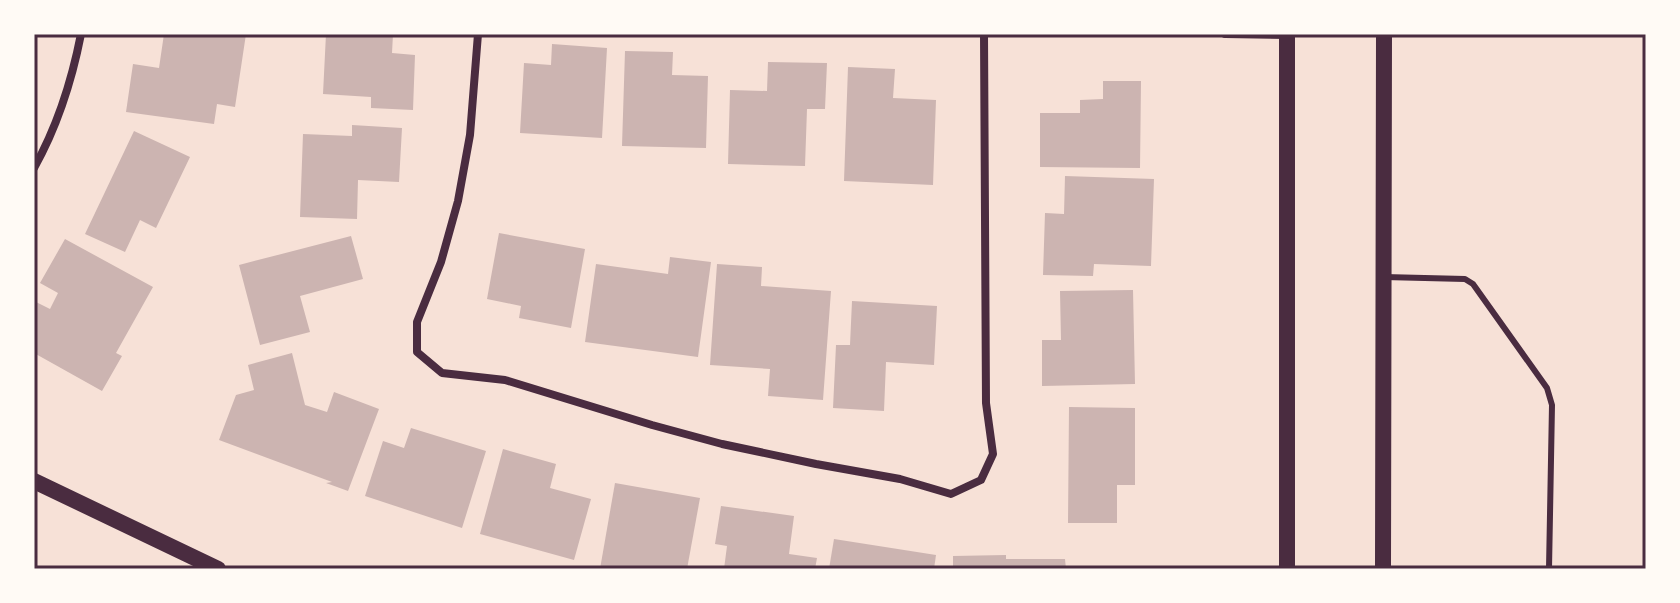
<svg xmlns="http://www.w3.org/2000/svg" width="1680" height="603" font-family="'Crimson Pro',serif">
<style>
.building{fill:#ccb4b1}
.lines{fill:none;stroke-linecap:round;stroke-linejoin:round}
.service{stroke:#4a2c40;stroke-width:6}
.minor{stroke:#4a2c40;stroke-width:8}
.secondary{stroke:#4a2c40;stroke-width:16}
.neatline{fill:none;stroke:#4a2c40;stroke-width:3}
</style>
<rect width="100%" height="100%" fill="#f7e1d7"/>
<g class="building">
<polygon points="164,34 246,34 235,107 217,104 214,124 126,112 133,64 159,68"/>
<polygon points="326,34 393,34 392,53 415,55 413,110 371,108 371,97 323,94"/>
<polygon points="552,44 607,48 602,138 520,133 524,63 551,65"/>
<polygon points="625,51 673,52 672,75 708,76 706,148 622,146"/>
<polygon points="768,62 827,63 825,109 807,109 805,166 728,164 730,90 767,91"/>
<polygon points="848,67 895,69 893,98 936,100 933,185 844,181"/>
<polygon points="1103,81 1141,81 1140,168 1040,167 1040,113 1080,113 1080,100 1103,99"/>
<polygon points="352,125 402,128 399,182 358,180 357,219 300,217 303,134 352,136"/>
<polygon points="134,131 190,157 156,228 140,220 125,252 85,234"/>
<polygon points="1065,176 1154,179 1151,266 1094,264 1093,276 1043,275 1045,213 1064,214"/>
<polygon points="499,233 585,249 571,328 519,318 521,306 487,299"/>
<polygon points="351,236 363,279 300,296 310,332 260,345 239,265"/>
<polygon points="65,239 153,287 116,353 122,356 102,391 34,353 34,301 50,309 58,293 40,283"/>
<polygon points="670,257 711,262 698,357 585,342 596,264 668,274"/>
<polygon points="717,264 762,267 761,286 831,291 823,400 768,396 770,369 710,365"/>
<polygon points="1133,290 1135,384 1042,386 1042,340 1061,340 1060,291"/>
<polygon points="852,301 937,306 934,365 886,362 884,411 833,408 836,345 850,345"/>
<polygon points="292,353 305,405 327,412 334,392 379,409 348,491 326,483 332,482 219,440 236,395 254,390 248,365"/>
<polygon points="1069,407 1135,408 1135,485 1117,485 1117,523 1068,523"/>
<polygon points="411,428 486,451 462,528 365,496 383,441 404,448"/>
<polygon points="503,449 556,464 550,488 591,499 574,560 480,534"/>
<polygon points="615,483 700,498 687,569 600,569"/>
<polygon points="721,506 794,516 789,554 817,558 815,569 724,569 727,546 715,544"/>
<polygon points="834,539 936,555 934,569 829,569"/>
<polygon points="1006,555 1006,559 1065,559 1066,569 953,569 953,556"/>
</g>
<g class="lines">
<polyline class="service" points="1384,277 1465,279 1473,284 1547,388 1552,405 1549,569"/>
<g class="minor">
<polyline points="478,34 470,135 458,201 441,262 417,322 417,352 442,373 505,380 652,425 722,444 816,464 900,479 951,494 981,480 993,454 986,403 984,34"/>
<polyline points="1225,34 1287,35"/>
<path d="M34,168C57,127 72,80 81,34"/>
</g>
<g class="secondary">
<polyline points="34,481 218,569"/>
<polyline points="1287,569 1287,34"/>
<polyline points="1383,569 1384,34"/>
</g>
</g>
<rect width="1680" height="603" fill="none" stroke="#fffaf5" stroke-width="72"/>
<rect x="36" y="36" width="1608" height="531" class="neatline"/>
</svg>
